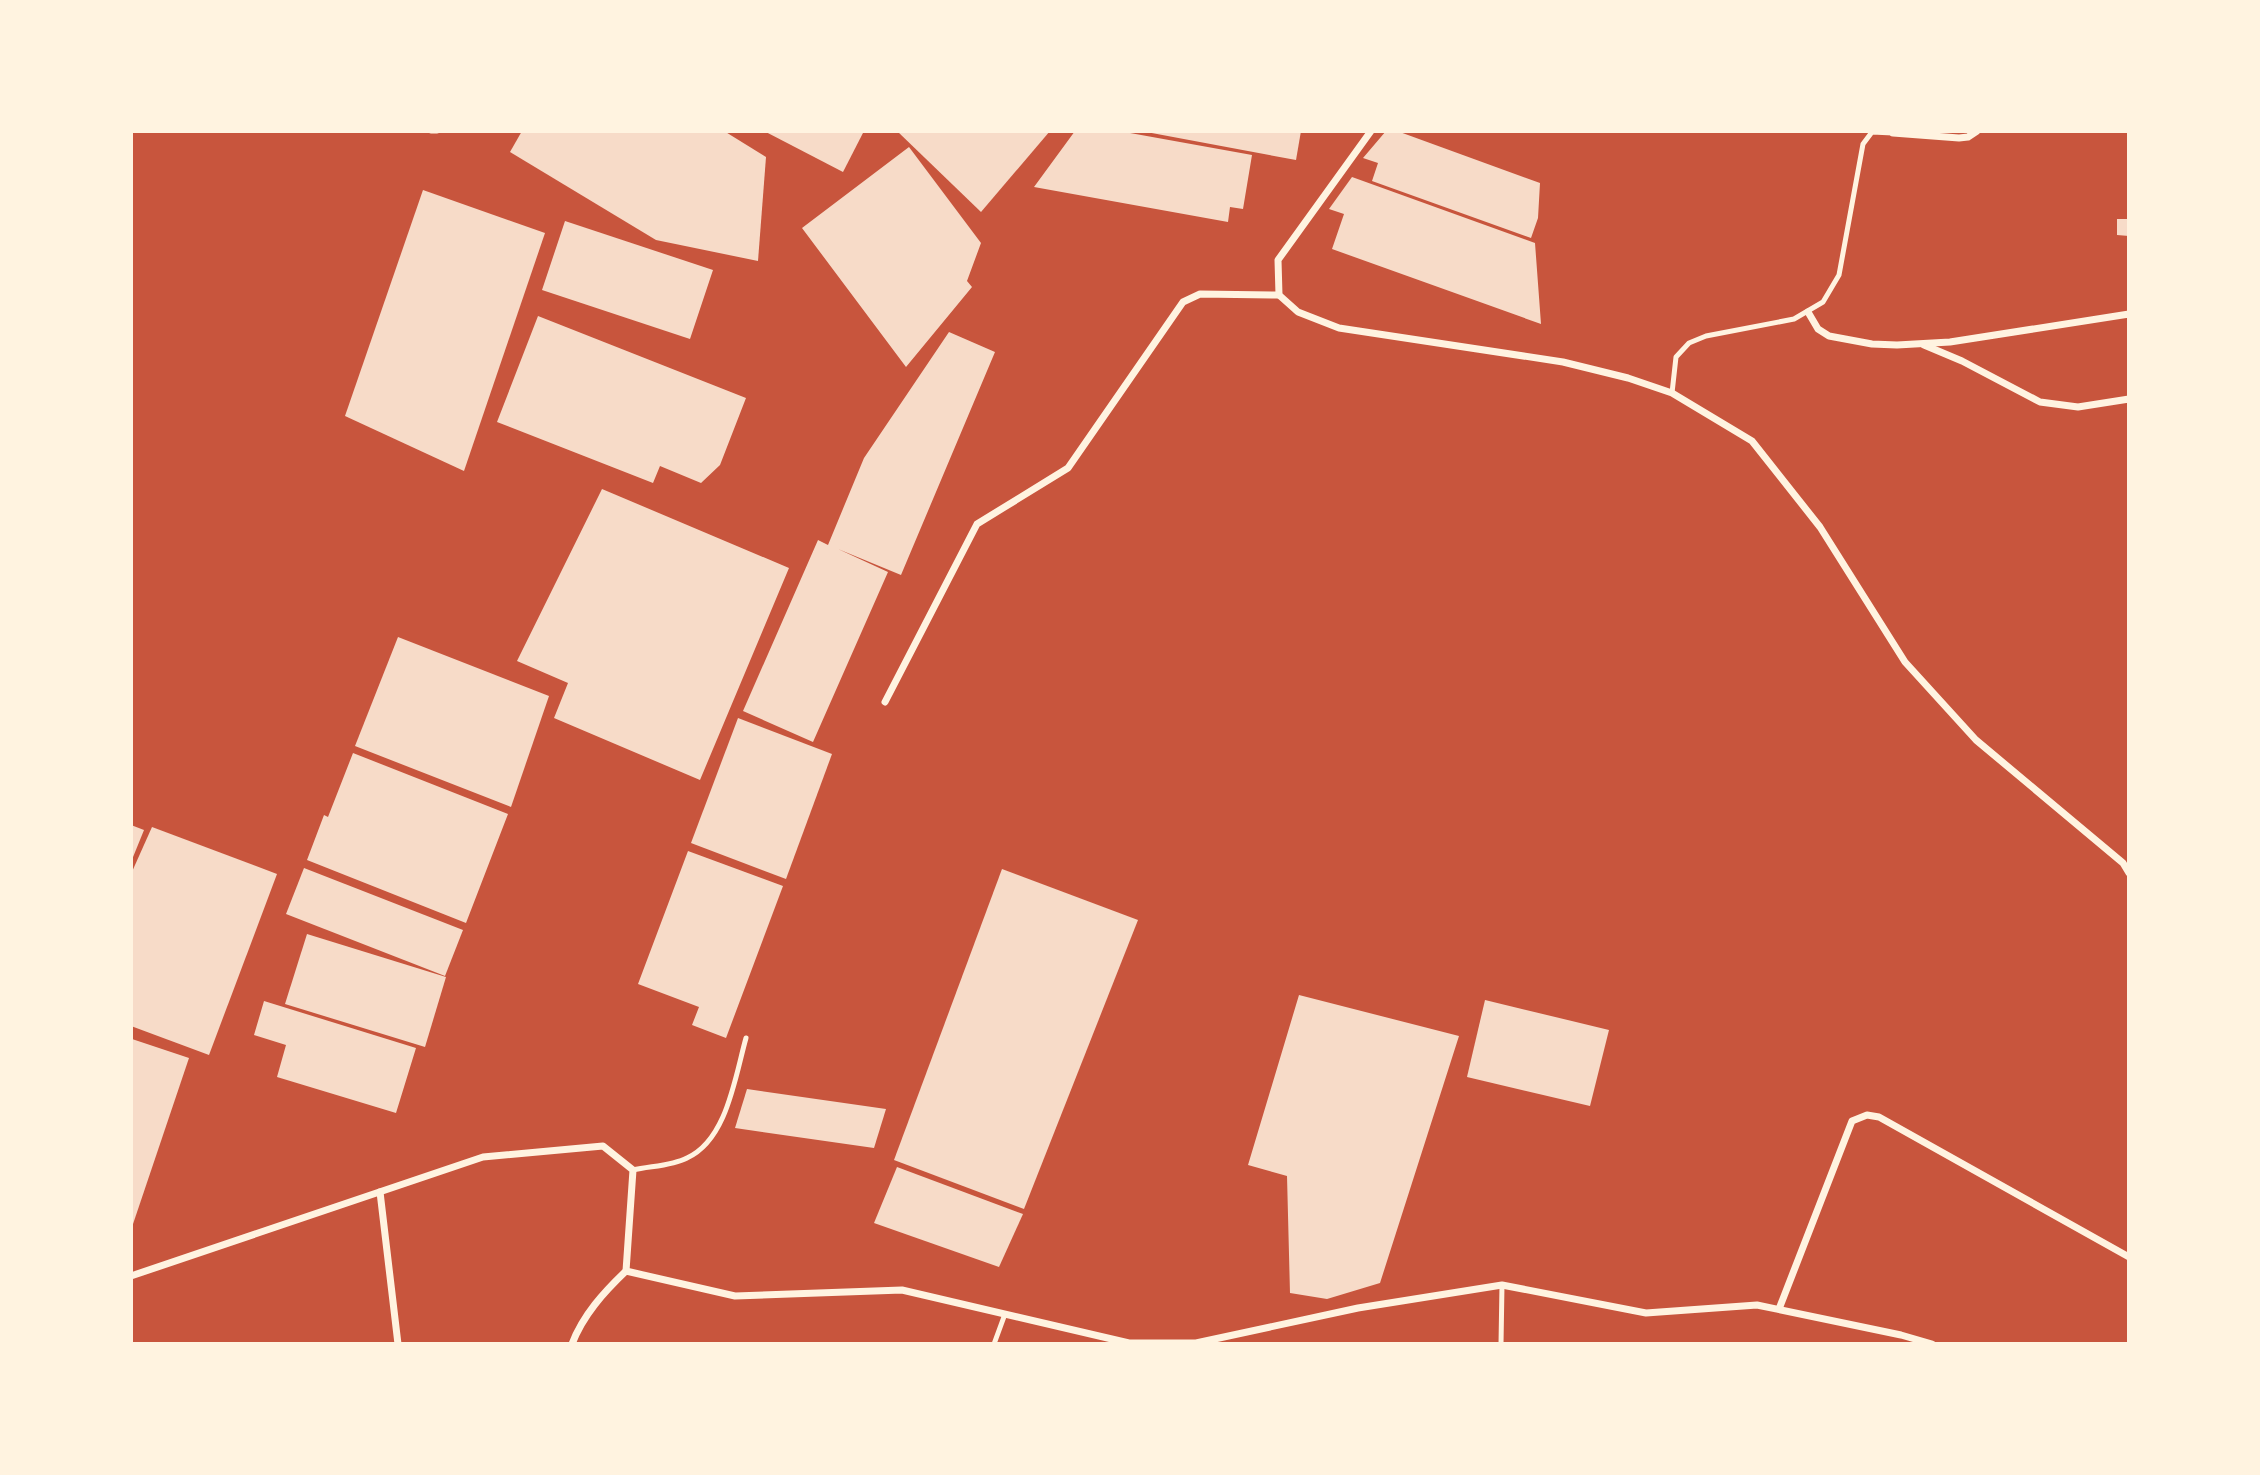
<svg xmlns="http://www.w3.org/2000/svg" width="2260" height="1475" font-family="Rubik,sans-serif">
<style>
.building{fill:#f7dbc8}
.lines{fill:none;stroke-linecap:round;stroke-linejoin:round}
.service{stroke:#fff3e0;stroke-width:5}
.minor{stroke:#fff3e0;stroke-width:7}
</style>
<rect width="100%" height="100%" fill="#c8553d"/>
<g class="building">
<polygon points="522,131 724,131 766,157 758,261 656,240 510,152"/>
<polygon points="764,131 864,131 843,172"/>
<polygon points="897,131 1050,131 981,212"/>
<polygon points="1075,131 1119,131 1252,155 1243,209 1230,207 1228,222 1034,187"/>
<polygon points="1141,131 1301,131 1296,160"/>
<polygon points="1386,131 1397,131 1540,183 1538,218 1531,238 1372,181 1378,163 1363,158"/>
<polygon points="909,147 981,243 967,281 972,287 906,367 802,228"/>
<polygon points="1352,177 1535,243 1541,324 1332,249 1344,214 1329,209"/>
<polygon points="423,190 545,233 464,471 345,416"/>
<polygon points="2117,219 2129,219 2129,236 2117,235"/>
<polygon points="565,221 713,270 690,339 542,290"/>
<polygon points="538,316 746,398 720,465 701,483 660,466 653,483 497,422"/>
<polygon points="949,332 995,352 901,575 838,549 888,572 813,742 743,711 818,540 828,545 864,458"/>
<polygon points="602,489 789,568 700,780 554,718 568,683 517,661"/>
<polygon points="398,637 549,696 511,807 355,746"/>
<polygon points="738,718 832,754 786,879 691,843"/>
<polygon points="353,753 508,814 466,923 307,860 324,815 328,817"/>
<polygon points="131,825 144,830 131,862"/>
<polygon points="152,827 277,874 209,1055 131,1026 131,874"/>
<polygon points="688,851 783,886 726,1038 692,1025 699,1007 638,984"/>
<polygon points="304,868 463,930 445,976 286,914"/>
<polygon points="1002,869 1138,920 1024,1209 894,1160"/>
<polygon points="307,934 446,977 425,1047 285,1004"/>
<polygon points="1299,995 1459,1036 1380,1283 1327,1299 1290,1293 1287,1176 1248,1165"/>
<polygon points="1485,1000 1609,1030 1590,1106 1467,1077"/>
<polygon points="264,1001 416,1048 396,1113 277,1077 286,1045 254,1035"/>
<polygon points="132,1039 189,1058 132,1227 131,1042"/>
<polygon points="747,1089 886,1109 874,1148 735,1128"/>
<polygon points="897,1167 1023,1214 999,1267 874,1223"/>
</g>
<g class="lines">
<g class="service">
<polyline points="431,131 437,131"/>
<polyline points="1672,393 1676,357 1689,343 1706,336 1794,319 1823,302 1839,275 1863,144 1872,132 1893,133"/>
<path d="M633,1170C650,1166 672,1166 687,1158C727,1140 735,1077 746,1038"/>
<polyline points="994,1344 1005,1314"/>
<polyline points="1501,1344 1502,1285"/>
</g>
<g class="minor">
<polyline points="1371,131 1278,260 1279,295 1298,312 1339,328 1563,362 1628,378 1672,393 1752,441 1820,527 1905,662 1976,740 2123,863 2129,873"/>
<polyline points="1893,133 1959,138 1968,137 1977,131"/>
<polyline points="1808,312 1818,329 1829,336 1872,344 1897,345 1950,342 2129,314"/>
<polyline points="1924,345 1962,361 2040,402 2078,407 2129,399"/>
<polyline points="885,702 977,524 1068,468 1183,302 1200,294 1279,295"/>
<polyline points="380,1192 398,1344"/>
<polyline points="131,1276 483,1157 603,1146 633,1170 626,1271 735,1296 902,1290 1129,1343 1196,1343 1358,1308 1502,1285 1646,1313 1757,1305 1901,1335 1932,1344"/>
<polyline points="1779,1309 1852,1121 1867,1115 1879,1117 2129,1257"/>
<path d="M572,1344C583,1315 604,1292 626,1271"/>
</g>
</g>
<rect width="2260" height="1475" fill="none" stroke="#fff3e0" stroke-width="266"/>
</svg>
